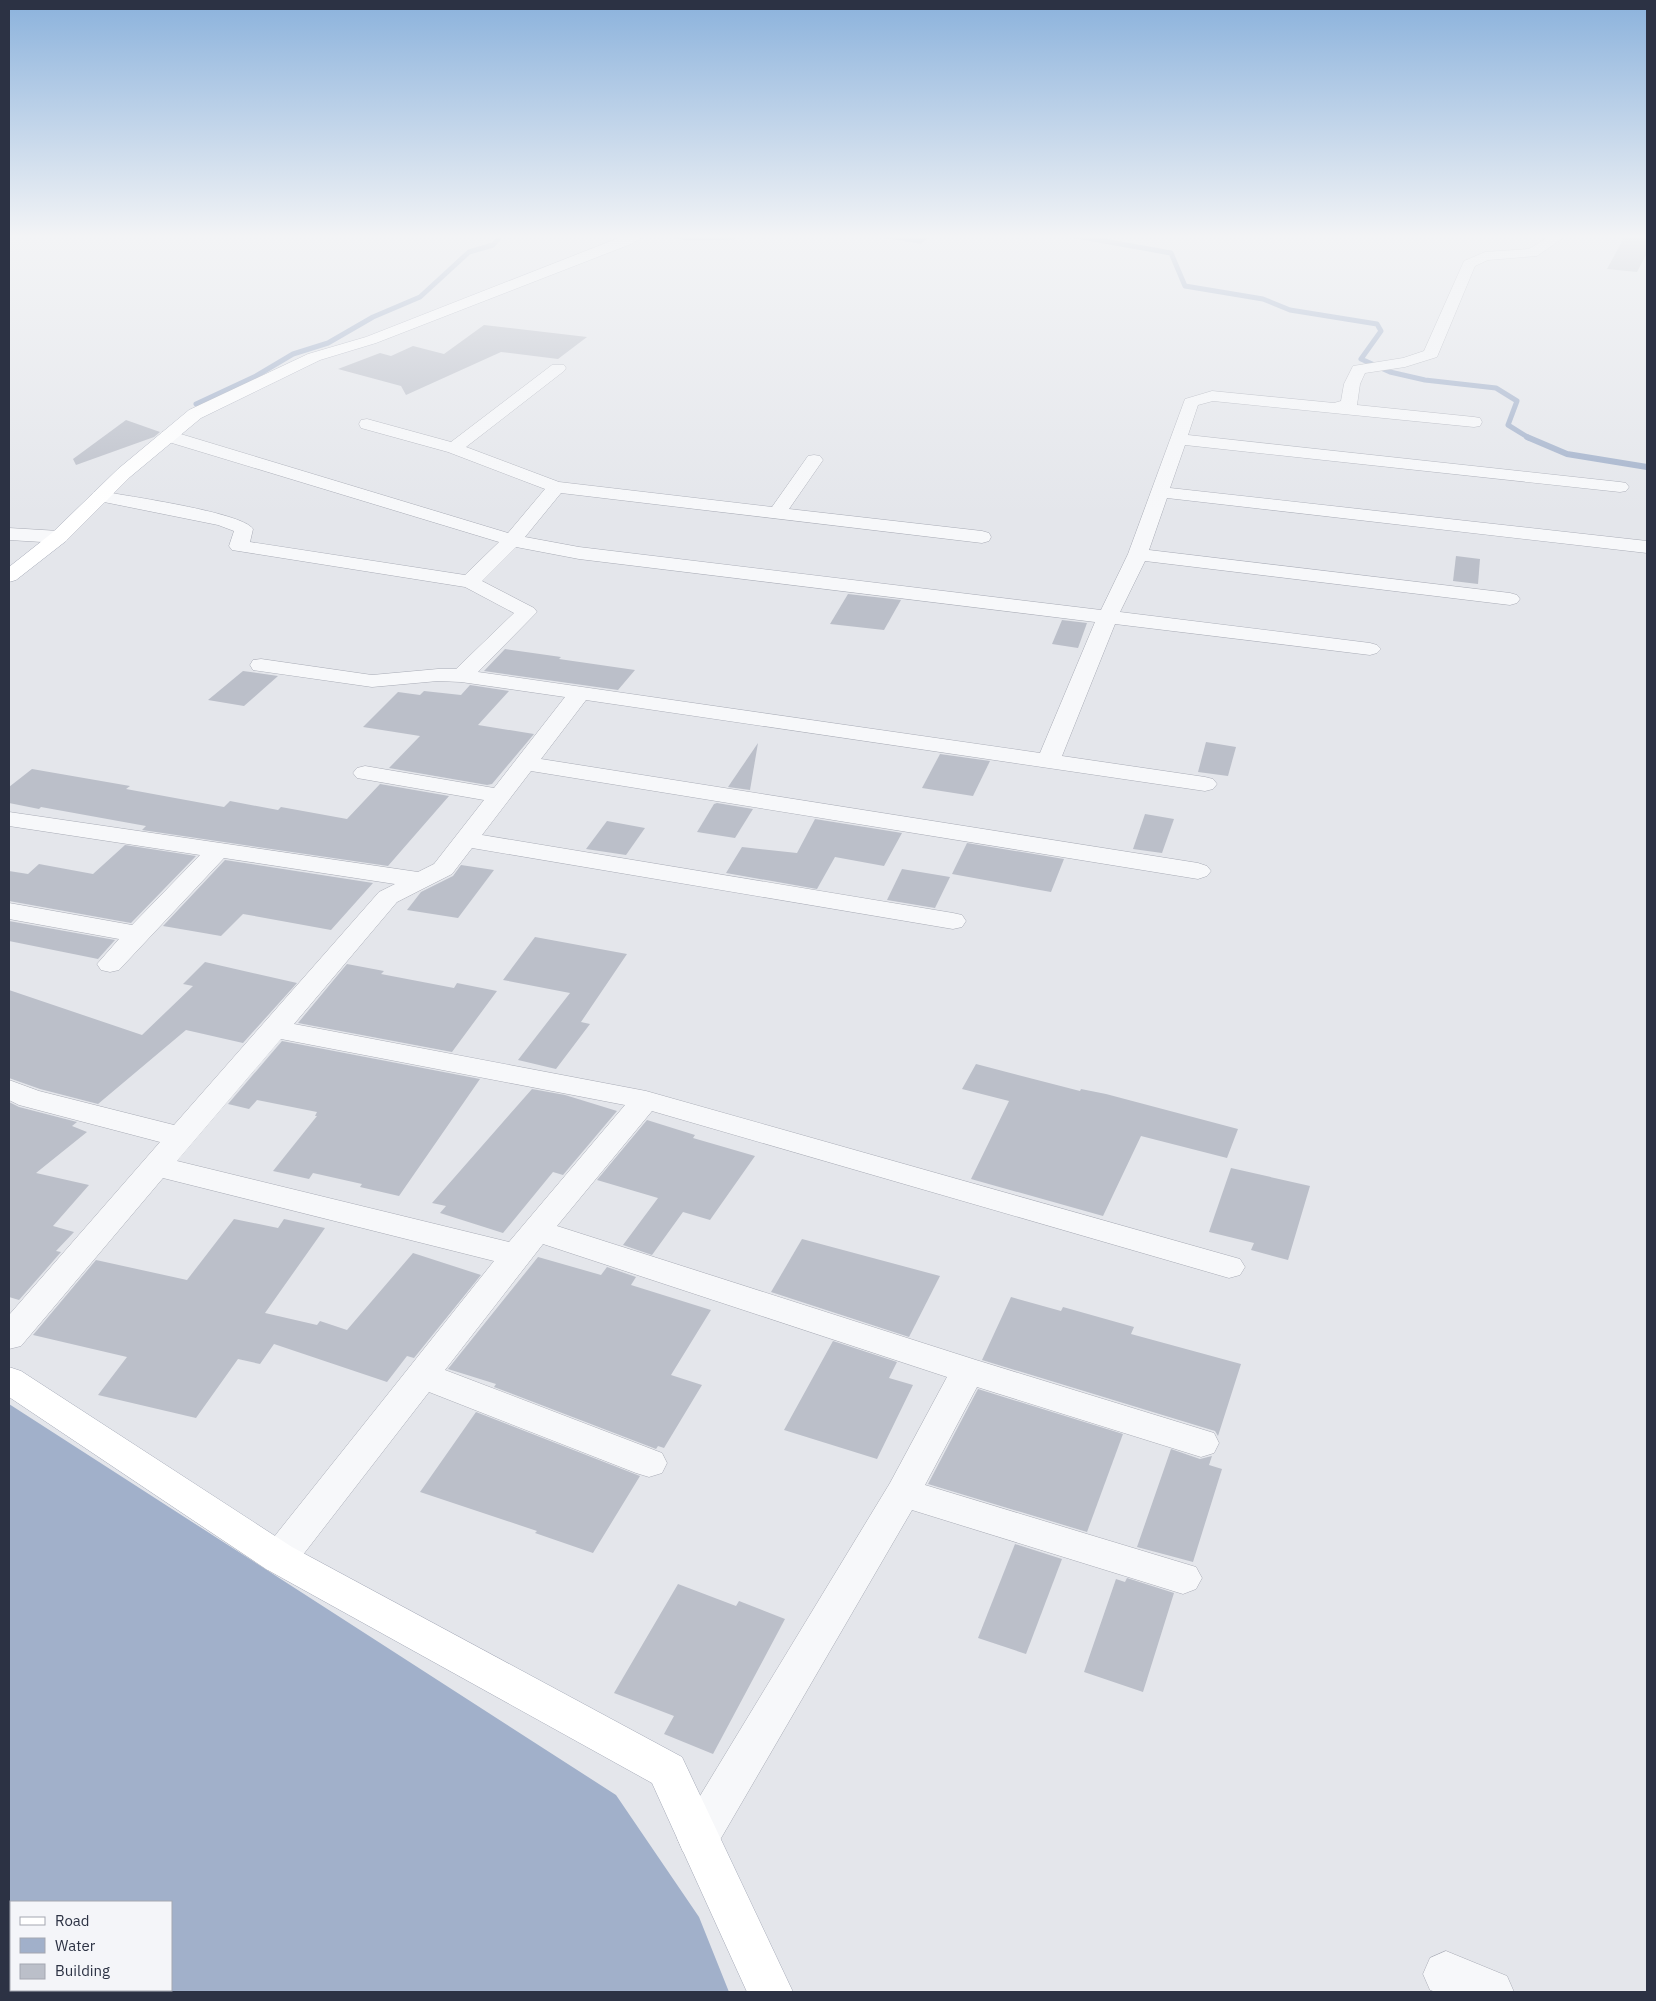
<svg xmlns="http://www.w3.org/2000/svg" width="1656" height="2001" font-family="'IBM Plex Sans',sans-serif">
<style>
.water{fill:#a1b0ca;fill-rule:evenodd}
.lines{fill:none;stroke-linecap:round;stroke-linejoin:round}
.stream-far1{stroke:#a1b0ca;stroke-width:5}
.stream{stroke:#a1b0ca;stroke-width:6}
.building{fill:#bbbfc9}
.minor-casing{stroke:#a9acb6;stroke-width:1}
.major-casing{stroke:#a4a9b7;stroke-width:1}
.minor{fill:#f7f8fa;fill-rule:evenodd}
.major{fill:#fff;fill-rule:evenodd}
</style>
<rect width="100%" height="100%" fill="#e4e6eb"/>
<path class="water" d="M9,1404L616,1795L699,1917L729,1992H9ZM11,1902H171V1990H11Z"/>
<g class="lines">
<g class="stream-far1">
<polyline points="670,234 687,238 734,237 736,234"/>
<polyline points="875,234 920,241 928,234"/>
<polyline points="1065,234 1171,253 1185,286 1263,299 1290,310 1377,324 1381,331 1361,359 1390,372 1425,380 1496,388 1517,401 1508,425 1529,438"/>
<polyline points="196,404 256,376 293,354 328,343 373,317 420,297 469,252 493,245 502,234"/>
</g>
<polyline class="stream" points="1527,437 1567,454 1647,467"/>
</g>
<g class="building">
<polygon points="1626,234 1647,234 1647,253 1637,272 1607,269"/>
<polygon points="484,325 587,337 558,359 501,352 406,395 401,386 338,369 380,353 391,356 413,346 444,354"/>
<polygon points="126,420 160,432 154,437 76,465 73,459"/>
<polygon points="1456,556 1480,559 1478,584 1453,581"/>
<polygon points="848,594 901,600 884,630 830,624"/>
<polygon points="1062,620 1087,623 1078,648 1052,644"/>
<polygon points="505,649 561,657 559,659 635,670 618,690 484,671"/>
<polygon points="243,671 278,676 244,706 208,700"/>
<polygon points="470,685 509,691 478,725 534,734 492,784 487,785 389,768 420,736 363,727 398,692 420,695 424,691 461,695"/>
<polygon points="1206,742 1236,747 1228,776 1198,772"/>
<polygon points="758,743 750,790 728,787"/>
<polygon points="940,754 990,761 973,796 922,788"/>
<polygon points="32,769 130,786 126,789 224,807 230,801 278,810 281,807 347,819 380,784 449,796 388,866 142,830 146,826 41,807 39,809 9,803 9,787"/>
<polygon points="717,803 753,809 735,838 697,832 714,804"/>
<polygon points="1145,814 1174,819 1162,853 1133,849"/>
<polygon points="815,819 902,833 884,866 835,857 817,889 726,873 742,847 797,853"/>
<polygon points="607,821 645,828 626,855 586,849"/>
<polygon points="967,843 1064,859 1051,892 952,874"/>
<polygon points="125,845 196,856 131,923 9,901 9,871 28,874 39,864 93,874"/>
<polygon points="225,860 373,883 331,930 243,914 221,936 163,926"/>
<polygon points="461,865 494,870 458,918 407,910 421,892 453,876"/>
<polygon points="902,869 950,877 935,908 887,900"/>
<polygon points="9,921 115,940 98,959 9,941"/>
<polygon points="535,937 627,954 581,1022 590,1024 556,1069 518,1060 570,993 503,980"/>
<polygon points="205,962 297,983 243,1043 186,1030 98,1104 40,1089 9,1078 9,990 142,1035 193,986 183,984"/>
<polygon points="347,964 384,971 381,974 454,988 457,983 497,991 452,1052 298,1023"/>
<polygon points="282,1041 480,1079 399,1196 360,1187 362,1184 313,1173 309,1179 273,1171 317,1116 315,1116 317,1112 257,1100 249,1109 228,1104"/>
<polygon points="976,1064 1080,1091 1081,1089 1106,1094 1238,1129 1227,1158 1141,1136 1103,1216 971,1179 1009,1101 962,1089"/>
<polygon points="532,1089 565,1095 617,1111 563,1175 553,1172 503,1233 440,1213 446,1206 432,1203"/>
<polygon points="9,1102 19,1107 77,1122 72,1126 87,1132 36,1173 89,1185 53,1226 74,1232 56,1251 61,1252 19,1300 9,1297"/>
<polygon points="647,1120 695,1135 693,1138 755,1156 710,1220 683,1212 652,1255 623,1245 658,1198 597,1180"/>
<polygon points="1231,1168 1310,1186 1288,1260 1251,1250 1254,1243 1209,1232"/>
<polygon points="234,1219 278,1228 284,1219 325,1228 265,1313 317,1325 320,1321 347,1330 413,1253 481,1275 414,1358 407,1356 387,1382 274,1344 260,1364 238,1359 196,1418 98,1395 127,1357 33,1335 96,1260 187,1280"/>
<polygon points="802,1239 940,1276 909,1337 771,1292"/>
<polygon points="538,1257 601,1275 607,1267 636,1277 631,1285 711,1310 671,1375 702,1385 664,1448 658,1446 656,1449 494,1387 496,1384 448,1369"/>
<polygon points="1011,1297 1061,1311 1063,1307 1134,1327 1131,1334 1241,1364 1218,1436 1215,1431 982,1360"/>
<polygon points="833,1341 897,1362 889,1378 913,1385 877,1459 784,1430"/>
<polygon points="978,1389 1123,1434 1087,1532 928,1484"/>
<polygon points="476,1412 640,1476 593,1553 535,1533 537,1531 420,1492"/>
<polygon points="1171,1449 1200,1459 1212,1456 1209,1465 1222,1469 1193,1562 1137,1547"/>
<polygon points="1015,1544 1062,1559 1026,1654 978,1638"/>
<polygon points="1127,1578 1174,1593 1143,1692 1084,1672 1116,1579 1125,1582"/>
<polygon points="678,1584 736,1606 739,1601 785,1619 713,1754 664,1734 674,1716 614,1693"/>
</g>
<g class="lines">
<defs>
<g id="minor">
<path d="M1553,234H1569L1537,256L1488,260L1475,266L1437,357L1405,367L1365,373L1360,384L1357,405L1474,417L1480,418L1482,422L1480,426L1474,427L1213,401L1198,405L1188,435L1620,482L1626,483L1629,487L1626,491L1620,492L1185,445L1170,488L1647,541V553L1167,498L1149,550L1510,593L1517,595L1520,599L1517,603L1510,605L1145,561L1120,612L1370,643L1377,645L1381,649L1377,653L1370,655L1115,624L1062,756L1205,777L1213,779L1217,784L1213,789L1205,791L586,700L541,759L1198,863L1207,866L1211,871L1207,876L1198,879L531,771L482,835L953,913L962,915L966,921L962,927L953,929L472,848L452,874L397,902L294,1024L646,1091L1240,1259L1245,1267L1240,1275L1229,1278L652,1111L557,1226L976,1360L1214,1433L1219,1443L1214,1453L1201,1457L977,1387L925,1485L1196,1567L1202,1578L1196,1589L1183,1594L912,1510L713,1852L698,1858L683,1852L677,1838L683,1824L890,1483L947,1377L543,1244L445,1370L662,1453L667,1463L662,1473L649,1477L636,1473L429,1392L292,1569L279,1574L266,1569L260,1558L266,1547L494,1261L163,1178L21,1346L9,1349V1315L160,1142L19,1105L9,1100V1080L39,1091L174,1125L379,892L395,884L224,858L119,970L110,972L101,970L97,964L119,939L9,919V903L132,925L200,855L9,826V812L418,872L434,864L484,800L357,778L353,773L357,768L365,766L494,788L565,697L461,682L438,681L372,687L253,670L250,665L253,660L261,659L372,675L438,669H456L514,613L465,587L232,550L229,546L234,531L218,525L94,500L91,496L94,492L100,491C126,496 242,512 253,529L250,542L465,575L499,542L162,440L159,436L162,432L168,431L174,432L508,533L545,489L448,452L361,428L359,424L361,420L367,419L451,442L552,365H564L566,368L564,371L466,447L559,482L772,507L808,456L814,455L820,456L823,460L789,509L982,531L989,533L991,537L989,541L982,543L561,493L525,537L579,547L1101,610L1128,554L1185,399L1212,391L1334,403L1341,401L1344,384L1353,366L1403,358L1424,351L1464,261L1485,252L1529,249ZM516,547L579,559L1095,622L1040,753L478,672L537,612L534,608L482,581ZM281,1039L625,1105L509,1242L177,1161Z"/>
<polygon points="9,528 59,531 66,533 68,537 66,541 59,543 9,540"/>
<polygon points="1446,1951 1507,1976 1514,1992 1436,1992 1430,1990 1423,1974 1430,1958"/>
</g>
<g id="major">
<polygon points="629,234 647,234 631,244 376,343 320,360 201,418 130,477 66,541 16,580 9,582 9,567 52,533 118,469 189,410 308,354 366,337"/>
<polygon points="9,1367 21,1371 292,1547 682,1757 793,1992 747,1992 652,1783 266,1569 9,1397"/>
</g>
</defs>
<use href="#minor" class="minor-casing"/>
<use href="#major" class="major-casing"/>
<use href="#minor" class="minor"/>
<use href="#major" class="major"/>
</g>
<linearGradient id="sky" x2="0" y2="1"><stop stop-color="#8bb2dc"/><stop offset="0.46" stop-color="#f3f4f6"/><stop offset="1" stop-color="#f3f4f6" stop-opacity="0"/></linearGradient>
<rect width="1656" height="514" fill="url(#sky)"/>
<rect width="1656" height="2001" fill="none" stroke="#2c3244" stroke-width="20"/>
<rect x="10" y="1901" width="162" height="90" fill="#f4f5f9" stroke="#a4a7b1"/>
<rect x="20" y="1917" width="25" height="8" fill="#ffffff" stroke="#a4a7b1"/>
<text x="55" y="1926" font-size="15" fill="#2c3244">Road</text>
<rect x="20" y="1938" width="25" height="15" fill="#a1b0ca" stroke="#a4a7b1"/>
<text x="55" y="1951" font-size="15" fill="#2c3244">Water</text>
<rect x="20" y="1964" width="25" height="15" fill="#bbbfc9" stroke="#a4a7b1"/>
<text x="55" y="1976" font-size="15" fill="#2c3244">Building</text>
</svg>
